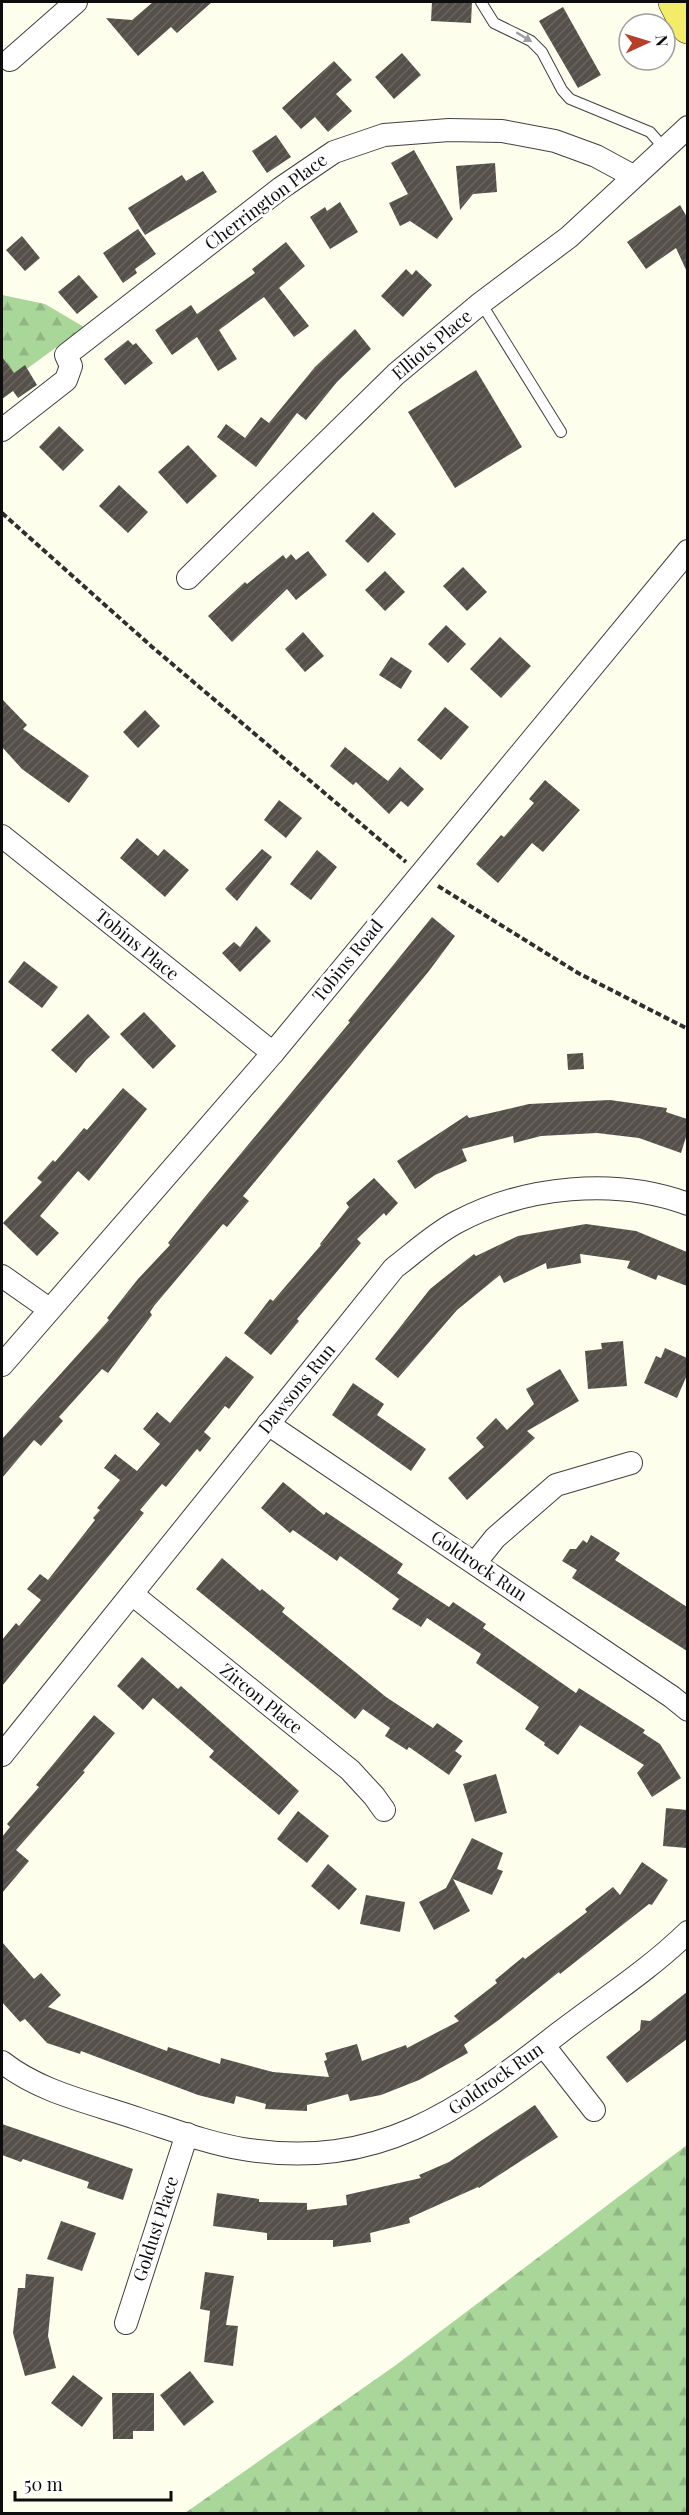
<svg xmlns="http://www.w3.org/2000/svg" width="689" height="2515" font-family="'Playfair Display',serif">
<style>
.forest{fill:url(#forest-firs)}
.building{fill:url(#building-hatch)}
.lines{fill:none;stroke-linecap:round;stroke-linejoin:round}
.lane-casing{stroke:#404040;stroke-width:12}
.street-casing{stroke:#404040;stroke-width:24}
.primary-casing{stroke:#1e1e1e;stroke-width:34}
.path{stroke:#2f2f2f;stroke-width:4;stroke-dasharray:6 3;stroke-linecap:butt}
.lane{stroke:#fff;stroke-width:10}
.street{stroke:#fff;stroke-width:22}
.primary{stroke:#f3ec69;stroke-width:33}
.oneway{fill:#9e9e9e}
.labels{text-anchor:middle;stroke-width:6;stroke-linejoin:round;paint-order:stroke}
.street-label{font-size:18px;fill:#0d0d0d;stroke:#fff}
</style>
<defs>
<pattern id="forest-firs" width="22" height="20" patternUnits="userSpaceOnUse" patternTransform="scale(1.5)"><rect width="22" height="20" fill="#a9d799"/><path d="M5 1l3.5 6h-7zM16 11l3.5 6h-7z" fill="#90b783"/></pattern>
<pattern id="building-hatch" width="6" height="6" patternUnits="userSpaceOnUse" patternTransform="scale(1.5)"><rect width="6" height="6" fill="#55504a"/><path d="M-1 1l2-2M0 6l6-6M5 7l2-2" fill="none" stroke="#686460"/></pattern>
</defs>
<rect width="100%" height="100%" fill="#fefeed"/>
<g class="forest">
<polygon points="2,295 45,304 84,327 2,387"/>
<polygon points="687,2145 687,2513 185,2513 396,2365"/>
</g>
<g class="building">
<polygon points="153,2 212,2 177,33 171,27 138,56 106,18 132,20"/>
<polygon points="432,2 472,2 471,23 431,21"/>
<polygon points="563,7 601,75 578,88 539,21"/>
<polygon points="402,53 421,75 394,99 375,77"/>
<polygon points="334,61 352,80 336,94 352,111 328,132 315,117 301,129 282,108"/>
<polygon points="276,135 291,157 267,173 252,151"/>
<polygon points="414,150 453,219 437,239 410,221 400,226 389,203 408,194 391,163"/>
<polygon points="495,163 497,192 473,194 460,210 456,166"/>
<polygon points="203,171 217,192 145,235 128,208 182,175 186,181"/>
<polygon points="340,202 358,232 330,249 310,217 325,207 327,211"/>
<polygon points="680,205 687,217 687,272 676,248 646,269 627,242"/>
<polygon points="138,229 156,254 135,269 137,273 123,283 103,253"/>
<polygon points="22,236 40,258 25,271 6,250"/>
<polygon points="286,242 305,266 279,288 309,326 294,337 264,297 219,330 237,359 218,371 197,337 172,355 155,330 191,305 197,314 255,273 252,269"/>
<polygon points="406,269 412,275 416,270 432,285 403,317 381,296"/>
<polygon points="79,275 98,297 77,314 58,292"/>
<polygon points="355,329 371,349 337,382 306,420 297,413 256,467 217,437 226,424 245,438 261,417 269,423 315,367"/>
<polygon points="128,340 133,345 136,343 153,363 125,385 104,359"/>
<polygon points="2,357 14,373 25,365 37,385 18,398 13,391 2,399"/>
<polygon points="476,370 522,447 455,488 408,412"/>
<polygon points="59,426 84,450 63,471 39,447"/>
<polygon points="188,445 217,476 187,504 158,472"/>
<polygon points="119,485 148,512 128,533 99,506"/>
<polygon points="373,512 396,534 368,563 345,541"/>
<polygon points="308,551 327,575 296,600 287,589 232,642 208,616 245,582 247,584 283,555 286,559 291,554 296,560"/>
<polygon points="463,567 487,592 467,611 443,586"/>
<polygon points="385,571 405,592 385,611 365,590"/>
<polygon points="446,625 466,644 448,663 428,644"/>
<polygon points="303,632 324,656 305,672 285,649"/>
<polygon points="500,637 531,666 501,698 470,669"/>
<polygon points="391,657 412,671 401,689 379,675"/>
<polygon points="2,699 27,725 23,729 89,776 69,803 22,769 2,747"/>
<polygon points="445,707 469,727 441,760 417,740"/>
<polygon points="145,710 160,726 138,748 123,732"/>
<polygon points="345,747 388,781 400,767 424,789 408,807 401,801 389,814 356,782 353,785 330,766"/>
<polygon points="545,780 580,810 543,852 532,843 498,883 476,864 501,835 504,837 534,803 529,799"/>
<polygon points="279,800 302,818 286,838 264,820"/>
<polygon points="137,838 158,856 164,849 189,870 165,897 120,858"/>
<polygon points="262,849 272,857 237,901 225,889"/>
<polygon points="317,850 337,867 311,900 290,884"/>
<polygon points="432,917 455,936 429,971 243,1196 249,1201 227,1227 223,1224 154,1306 150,1312 152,1315 108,1373 102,1369 59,1417 63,1421 41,1446 34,1440 2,1478 2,1439 109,1320 107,1318 138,1279 170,1245 168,1243 199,1204 350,1022 348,1021"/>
<polygon points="256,926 271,941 240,972 222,953 234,942 240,947"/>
<polygon points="24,961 58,987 42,1008 8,982"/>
<polygon points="144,1012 176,1046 153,1069 120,1034"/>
<polygon points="88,1014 110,1037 86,1060 76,1073 51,1050"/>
<polygon points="583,1053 584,1069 568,1070 567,1054"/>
<polygon points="123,1088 147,1109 89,1181 78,1171 40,1216 59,1233 37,1256 3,1223 42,1182 37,1178 53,1160 55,1162 84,1128 87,1130"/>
<polygon points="610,1100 667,1108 666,1112 687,1119 687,1134 681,1153 639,1138 597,1133 541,1136 514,1143 513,1136 462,1149 467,1161 435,1175 415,1189 397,1161 467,1115 469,1118 529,1104"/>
<polygon points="374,1178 398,1203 386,1216 384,1213 357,1239 361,1243 297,1319 299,1321 271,1355 244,1333 270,1299 273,1301 321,1245 320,1244 349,1207 346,1203"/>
<polygon points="586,1224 636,1231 687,1252 687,1286 658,1275 656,1280 627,1268 630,1261 580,1254 581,1263 547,1269 546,1263 504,1283 500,1275 457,1310 398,1378 375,1359 430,1289 474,1254 476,1256 518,1236"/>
<polygon points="623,1341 627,1386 588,1389 585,1351 602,1349 601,1343"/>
<polygon points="665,1348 687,1358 687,1375 677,1398 644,1383 656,1356 661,1358"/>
<polygon points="226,1356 254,1377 229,1409 225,1406 204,1432 211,1438 200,1452 197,1449 166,1487 162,1484 140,1510 144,1513 2,1686 2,1640 16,1623 19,1626 41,1600 27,1589 40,1574 48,1580 95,1520 93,1518 100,1510 97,1508 120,1480 104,1468 115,1454 137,1471 160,1444 143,1429 157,1412 170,1423"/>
<polygon points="560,1369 579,1401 527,1431 535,1438 467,1500 448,1478 484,1447 476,1438 496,1418 507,1430 534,1404 526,1389"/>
<polygon points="353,1383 384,1404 377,1415 426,1449 411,1471 332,1415"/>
<polygon points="283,1482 324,1515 326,1512 403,1564 397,1573 449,1607 453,1602 486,1624 483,1628 576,1693 579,1688 645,1730 643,1733 660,1744 681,1778 652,1797 637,1773 644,1765 580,1725 558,1755 544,1745 545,1743 525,1729 539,1707 476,1663 481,1654 427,1618 421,1627 392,1609 399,1599 340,1556 337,1561 293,1530 290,1533 261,1508"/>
<polygon points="591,1535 620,1553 615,1560 687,1607 687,1651 572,1578 577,1570 562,1561 570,1549 576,1549 583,1540 587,1543"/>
<polygon points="222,1558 260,1591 262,1589 285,1608 282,1612 386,1697 433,1728 437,1723 463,1741 455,1751 462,1756 449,1775 409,1747 407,1750 385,1736 390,1728 363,1709 355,1719 196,1589"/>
<polygon points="142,1657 178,1689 181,1686 299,1791 279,1815 209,1757 214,1751 153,1698 143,1710 117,1686"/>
<polygon points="94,1715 115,1733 83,1771 85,1772 16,1850 29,1861 2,1893 2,1837 10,1827 7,1824 39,1787 36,1785"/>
<polygon points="496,1774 507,1813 475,1822 463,1784"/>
<polygon points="666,1808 687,1810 687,1848 663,1846"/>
<polygon points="298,1811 329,1836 307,1863 277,1839"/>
<polygon points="472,1838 503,1853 497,1869 503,1871 492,1895 453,1879 470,1911 434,1930 419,1902 446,1888"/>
<polygon points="642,1862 668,1880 652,1905 649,1904 560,1974 559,1972 500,2019 464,2045 468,2053 419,2080 381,2095 350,2101 348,2094 307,2105 307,2111 265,2109 266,2104 236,2096 234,2104 198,2095 81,2051 80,2054 47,2043 25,2019 20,2022 2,2002 2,1942 34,1979 41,1973 61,1995 48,2007 167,2051 168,2047 220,2064 221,2058 273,2072 329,2077 324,2061 327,2060 325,2053 357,2044 362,2061 406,2045 407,2048 459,2021 454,2016 497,1983 495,1980 523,1957 525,1959 587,1912 585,1909 613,1887 620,1895"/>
<polygon points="328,1864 357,1889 339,1910 311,1886"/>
<polygon points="366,1895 405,1902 400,1932 360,1924"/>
<polygon points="687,1992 687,2039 627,2083 606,2057 640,2030 641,2020 650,2021"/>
<polygon points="535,2105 558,2137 479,2188 478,2187 409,2218 410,2223 370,2233 371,2242 333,2247 333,2240 267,2240 267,2233 213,2226 217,2193 259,2199 259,2202 307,2203 307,2210 347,2205 346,2195 421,2178 419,2175 449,2162"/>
<polygon points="2,2124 133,2169 123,2200 87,2188 89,2182 23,2159 21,2162 2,2155"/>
<polygon points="61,2221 96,2233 82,2271 47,2259"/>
<polygon points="205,2272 234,2276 226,2325 238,2326 233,2366 204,2362 210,2311 200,2309"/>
<polygon points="26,2274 54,2277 48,2336 56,2368 25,2376 13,2333 18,2288 25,2288"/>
<polygon points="190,2371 214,2402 184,2426 160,2395"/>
<polygon points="73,2375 103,2398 82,2427 51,2403"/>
<polygon points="112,2393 154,2393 154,2431 133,2431 133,2439 113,2439"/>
</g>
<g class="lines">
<defs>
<g id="lane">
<polyline points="481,2 494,23 531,41 542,52 562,90 570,99 650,132 664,148"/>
<polyline points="481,303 561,432"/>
</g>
<g id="street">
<polyline points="10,60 76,2"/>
<polyline points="2,430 66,380 71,366 66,355 281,188 334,152 384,135 449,130 502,131 555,141 596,156 633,176"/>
<polyline points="188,578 396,374 481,303 569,237 688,127"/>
<polyline points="2,836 273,1053"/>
<polyline points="2,1276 49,1309"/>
<polyline points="2,1365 273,1053 688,551"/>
<polyline points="268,1424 672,1697 688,1710"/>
<polyline points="475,1563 495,1538 556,1485 631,1463"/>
<polyline points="132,1594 350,1770 374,1796 384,1810"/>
<path d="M2,1755L394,1268C414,1253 434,1234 457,1222C525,1186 615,1177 688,1204"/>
<polyline points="544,2046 594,2110"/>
<path d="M2,2062C41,2093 93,2103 139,2119C173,2130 208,2143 243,2149C378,2171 459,2111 559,2033C602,2000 649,1970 688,1932"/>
<polyline points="126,2323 187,2134"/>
</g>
<polyline id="primary" points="675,2 688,27"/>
</defs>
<use href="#lane" class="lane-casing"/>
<use href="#street" class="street-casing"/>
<use href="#primary" class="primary-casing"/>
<g class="path">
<polyline points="2,513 151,646 406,862"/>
<polyline points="438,886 578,973 688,1029"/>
</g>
<use href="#lane" class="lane"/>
<use href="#street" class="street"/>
<use href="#primary" class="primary"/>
</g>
<defs><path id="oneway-solid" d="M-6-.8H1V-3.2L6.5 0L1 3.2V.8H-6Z" transform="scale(1.5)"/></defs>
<use class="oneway" href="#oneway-solid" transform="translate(524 37) rotate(31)"/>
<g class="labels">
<g class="street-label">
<text transform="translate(266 202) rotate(-37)" y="6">Cherrington Place</text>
<text transform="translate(432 345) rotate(-40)" y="6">Elliots Place</text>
<text transform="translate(137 945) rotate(39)" y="6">Tobins Place</text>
<text transform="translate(348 961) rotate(-51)" y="6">Tobins Road</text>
<text transform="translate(297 1389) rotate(-51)" y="6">Dawsons Run</text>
<text transform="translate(479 1566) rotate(34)" y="6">Goldrock Run</text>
<text transform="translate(261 1699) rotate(39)" y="6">Zircon Place</text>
<text transform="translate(496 2079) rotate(-35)" y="6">Goldrock Run</text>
<text transform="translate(156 2229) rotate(-72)" y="6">Goldust Place</text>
</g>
</g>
<rect width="689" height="2515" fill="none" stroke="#0d0d0d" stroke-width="6"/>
<g transform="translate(647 42) rotate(86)"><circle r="28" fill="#ffffff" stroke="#9e9e9e" stroke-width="1.5"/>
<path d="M0-4.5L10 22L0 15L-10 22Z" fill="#b73f2a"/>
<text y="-9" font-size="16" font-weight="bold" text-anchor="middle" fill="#0d0d0d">N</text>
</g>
<path d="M15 2491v9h156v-9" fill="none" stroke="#0d0d0d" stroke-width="3"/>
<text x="24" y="2491" font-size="18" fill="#0d0d0d" stroke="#ffffff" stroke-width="4.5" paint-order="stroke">50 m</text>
</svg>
